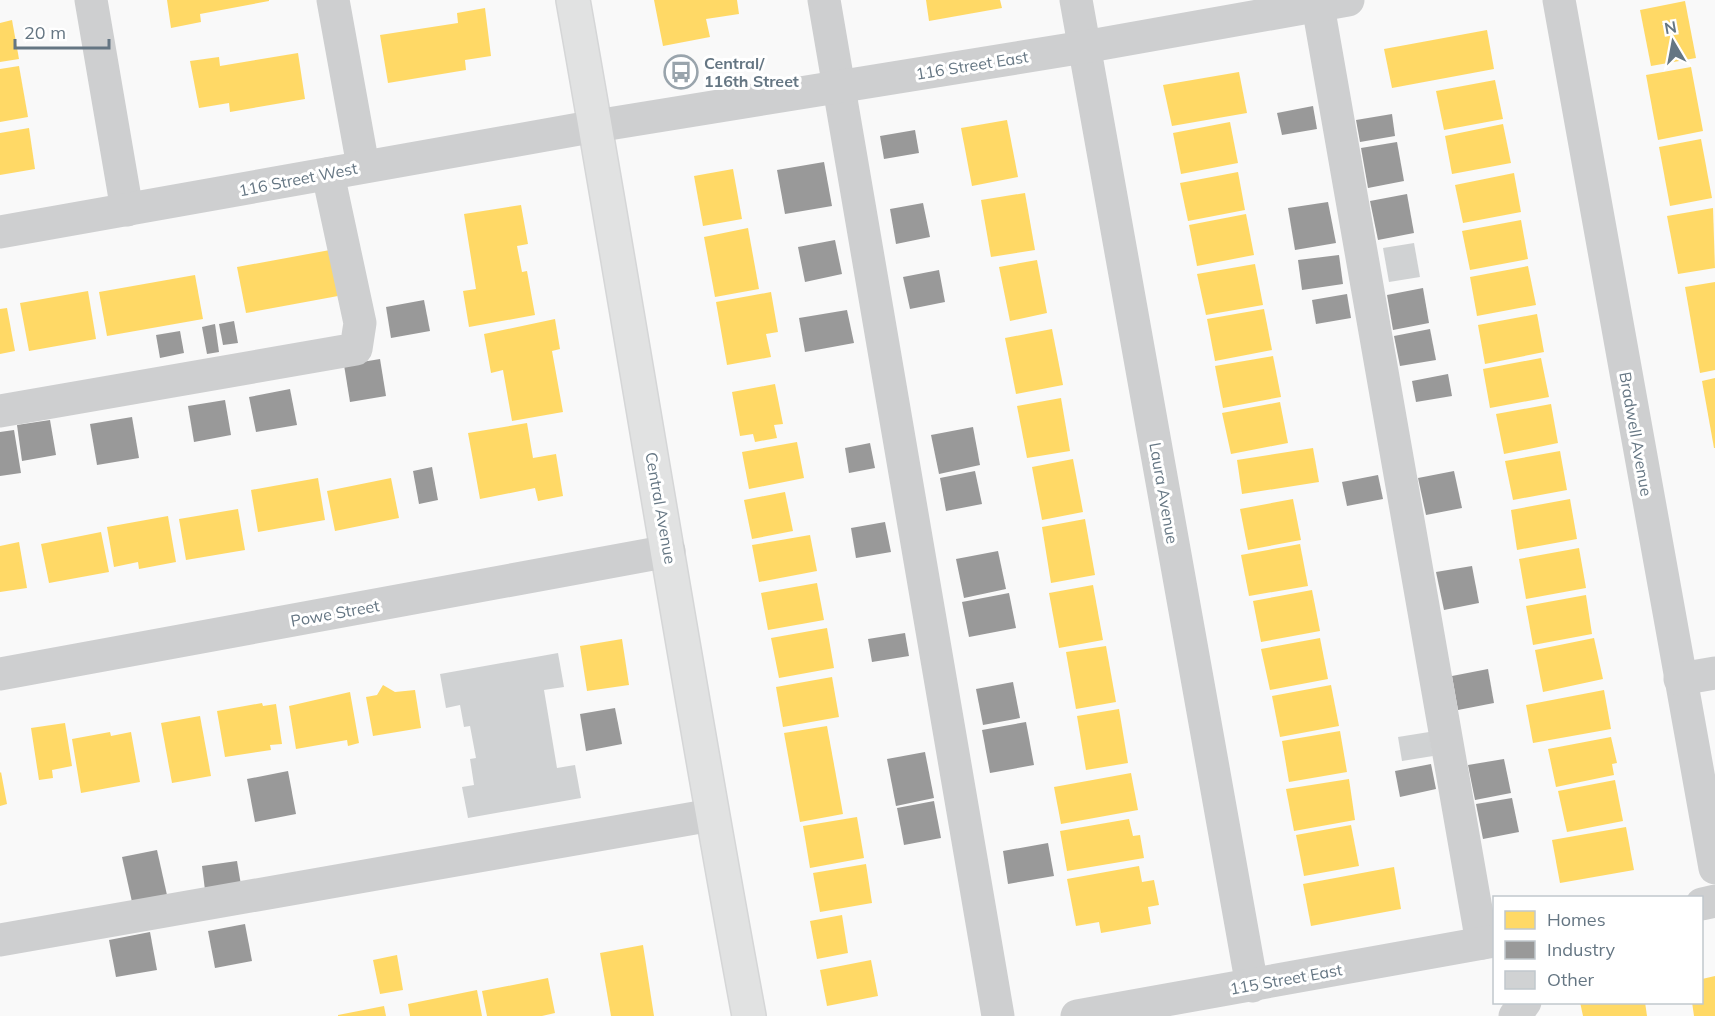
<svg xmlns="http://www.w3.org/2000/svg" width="1715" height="1016" font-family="Mulish,sans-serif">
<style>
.homes{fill:#ffd966}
.industry{fill:#999}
.building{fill:#d0d2d3}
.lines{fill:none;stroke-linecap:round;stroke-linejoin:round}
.major-casing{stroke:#d5d6d7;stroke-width:36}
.minor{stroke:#cecfd0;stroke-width:33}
.major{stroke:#e1e2e2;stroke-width:33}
.labels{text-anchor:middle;stroke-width:6;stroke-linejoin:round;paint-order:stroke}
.poi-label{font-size:16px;font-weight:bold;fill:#657683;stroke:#fff;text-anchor:start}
.street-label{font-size:16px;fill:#657683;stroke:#fff}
</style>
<rect width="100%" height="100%" fill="#f9f9f9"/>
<g class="homes">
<polygon points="167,0 269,0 269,1 200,14 201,22 171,28"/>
<polygon points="654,0 737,0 739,14 706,19 710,37 663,46"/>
<polygon points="926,0 1000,0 1002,8 929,21"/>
<polygon points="1685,1 1696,58 1651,66 1640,10"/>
<polygon points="485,8 491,56 465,60 466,70 388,83 380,35 458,23 457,13"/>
<polygon points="12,20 19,59 0,62 0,23"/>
<polygon points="1487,30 1494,69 1392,88 1384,49"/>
<polygon points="298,53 305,99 230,112 229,103 199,108 190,61 219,57 220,66"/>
<polygon points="19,66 28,117 0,122 0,69"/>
<polygon points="1691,67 1703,131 1658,140 1646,75"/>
<polygon points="1239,72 1247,113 1172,126 1163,85"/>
<polygon points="1495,80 1503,119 1444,130 1436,91"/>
<polygon points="1007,120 1018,177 972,186 961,128"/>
<polygon points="1230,122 1238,163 1181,174 1173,133"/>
<polygon points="1503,124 1511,163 1452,174 1445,136"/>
<polygon points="29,128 35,169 0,175 0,133"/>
<polygon points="1701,139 1712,198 1670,206 1659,147"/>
<polygon points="733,169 742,219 703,226 694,176"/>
<polygon points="1238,172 1245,210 1188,221 1180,183"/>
<polygon points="1514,173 1521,212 1463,223 1455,185"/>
<polygon points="1025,193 1035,250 991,257 981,200"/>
<polygon points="521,205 528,244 517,246 522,272 527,271 535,315 469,327 463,291 476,289 464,214"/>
<polygon points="1713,208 1715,268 1678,274 1667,216"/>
<polygon points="1246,214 1254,255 1197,266 1189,225"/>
<polygon points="1521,220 1528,259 1470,270 1462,231"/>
<polygon points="748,228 759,289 715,297 704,237"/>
<polygon points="330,250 338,296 246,313 237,267"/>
<polygon points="1037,260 1047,313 1010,321 999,267"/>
<polygon points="1255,264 1263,305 1206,315 1197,274"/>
<polygon points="1528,266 1536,305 1477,316 1470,277"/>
<polygon points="195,275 203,319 107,336 99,292"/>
<polygon points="1715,282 1715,370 1700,373 1685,287"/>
<polygon points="88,291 96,339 29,351 20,303"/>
<polygon points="771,292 778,332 766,334 771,357 727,365 716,302"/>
<polygon points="7,308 15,351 0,354 0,309"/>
<polygon points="1264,309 1272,350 1215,361 1207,319"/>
<polygon points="1537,314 1544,352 1485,364 1478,325"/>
<polygon points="555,319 560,349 552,351 563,412 512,421 503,370 491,373 484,334"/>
<polygon points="1052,329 1063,385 1016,394 1005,338"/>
<polygon points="1273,356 1281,397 1223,408 1215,366"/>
<polygon points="1541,358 1549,397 1490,408 1483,369"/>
<polygon points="1715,378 1715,448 1714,448 1702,381"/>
<polygon points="775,384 783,424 774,425 777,438 755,442 753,434 740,436 732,392"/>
<polygon points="1061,398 1070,451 1027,458 1017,406"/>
<polygon points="1280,402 1288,443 1231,454 1222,413"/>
<polygon points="1551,404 1558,443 1504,454 1496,414"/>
<polygon points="527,423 533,458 556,454 563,496 538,501 535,488 480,499 468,433"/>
<polygon points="797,442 804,478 749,489 742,452"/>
<polygon points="1313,448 1319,482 1242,494 1237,460"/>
<polygon points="1560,451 1567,490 1513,500 1505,461"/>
<polygon points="1073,459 1083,512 1042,520 1032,467"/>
<polygon points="318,478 325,520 258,532 251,490"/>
<polygon points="391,478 399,518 335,531 327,491"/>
<polygon points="785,492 793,531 752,539 744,500"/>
<polygon points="1293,499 1301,540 1248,550 1240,509"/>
<polygon points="1570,499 1577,539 1517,550 1511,510"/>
<polygon points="238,509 245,550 186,560 179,519"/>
<polygon points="168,516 176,562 139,569 138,562 114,567 107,527"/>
<polygon points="1085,519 1095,575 1051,583 1042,527"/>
<polygon points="101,532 109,572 49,583 41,544"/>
<polygon points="810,535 817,571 759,582 752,545"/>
<polygon points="19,542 27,588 0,592 0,546"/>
<polygon points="1300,544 1308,586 1249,596 1241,555"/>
<polygon points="1579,548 1586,588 1526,599 1519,559"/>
<polygon points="817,583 824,620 768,630 761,593"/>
<polygon points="1093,585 1103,640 1059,648 1049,593"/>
<polygon points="1312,590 1320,631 1261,642 1253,601"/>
<polygon points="1586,595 1592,634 1533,645 1526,606"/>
<polygon points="827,628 834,668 779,678 771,638"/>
<polygon points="1320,638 1328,679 1270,690 1261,649"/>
<polygon points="1594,638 1603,679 1543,692 1535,650"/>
<polygon points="622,639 629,685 587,691 580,646"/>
<polygon points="1106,646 1116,702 1076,709 1066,652"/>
<polygon points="832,677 839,717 783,727 776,687"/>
<polygon points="383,685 395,692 415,690 421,728 373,736 366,697 377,695"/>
<polygon points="1331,685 1339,726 1280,737 1272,696"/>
<polygon points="1604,690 1611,729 1533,743 1526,705"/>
<polygon points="350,692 359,743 348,746 347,740 296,749 289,706"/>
<polygon points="262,703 263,706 276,704 282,744 270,745 271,750 225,757 217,711"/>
<polygon points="1119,709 1128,763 1086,770 1077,716"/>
<polygon points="200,716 211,776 172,783 161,723"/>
<polygon points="65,723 72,766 52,770 53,778 39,780 31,728"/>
<polygon points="827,726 843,814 800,822 784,733"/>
<polygon points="1340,731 1347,772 1289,782 1282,741"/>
<polygon points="110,732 111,736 131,732 140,782 81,793 72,739"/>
<polygon points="1611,737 1617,763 1612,764 1614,775 1556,787 1548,749"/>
<polygon points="1,772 7,804 0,806 0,773"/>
<polygon points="1131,773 1138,810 1061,824 1054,787"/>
<polygon points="1349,779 1355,820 1294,831 1286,789"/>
<polygon points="1615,780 1623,821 1567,832 1558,791"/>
<polygon points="857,817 864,858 810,868 803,826"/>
<polygon points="1129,819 1133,836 1140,835 1144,858 1067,871 1060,831"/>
<polygon points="1351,825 1359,866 1304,876 1296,835"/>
<polygon points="1626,827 1634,870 1560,883 1552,840"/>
<polygon points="866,864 872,903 820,912 813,873"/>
<polygon points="1139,866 1142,882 1154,880 1159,905 1148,907 1151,924 1101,933 1099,922 1076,926 1067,879"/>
<polygon points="1394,867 1401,909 1311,926 1303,884"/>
<polygon points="842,915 848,953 817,959 810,921"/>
<polygon points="643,945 654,1016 611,1016 600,953"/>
<polygon points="397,955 403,990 380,994 373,960"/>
<polygon points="871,960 878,996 827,1006 820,970"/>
<polygon points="1715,976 1715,1016 1694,1016 1692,1002 1702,1002 1702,979"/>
<polygon points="548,978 555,1013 542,1016 487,1016 482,991"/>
<polygon points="477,990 482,1016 410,1016 408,1004"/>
<polygon points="1580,1002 1645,1002 1647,1016 1583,1016"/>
<polygon points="384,1006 386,1016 338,1016 338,1015"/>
</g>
<g class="industry">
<polygon points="1313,106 1317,129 1282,135 1277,113"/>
<polygon points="1392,114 1395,136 1360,142 1356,120"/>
<polygon points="915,130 919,153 884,159 880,136"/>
<polygon points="1397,142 1404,181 1368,188 1361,148"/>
<polygon points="824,162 832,206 785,214 777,170"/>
<polygon points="1407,194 1414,233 1378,240 1370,201"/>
<polygon points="1328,202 1336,243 1295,250 1288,208"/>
<polygon points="923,203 930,237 896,244 890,209"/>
<polygon points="835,240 842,274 805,282 798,247"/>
<polygon points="1339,255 1343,284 1302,290 1298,260"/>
<polygon points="939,270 945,302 910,309 903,277"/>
<polygon points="1423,288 1429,323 1393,330 1387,295"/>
<polygon points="1347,294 1351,318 1316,324 1312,300"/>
<polygon points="424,300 430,331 391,338 386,307"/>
<polygon points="847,310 854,343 805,352 799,318"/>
<polygon points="234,321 238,343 223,345 219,324"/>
<polygon points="215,324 219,352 207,354 202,327"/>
<polygon points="1430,329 1436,360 1400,366 1394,336"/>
<polygon points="180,331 184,353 160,358 156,335"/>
<polygon points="380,359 386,396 350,402 344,365"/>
<polygon points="1448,374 1452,396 1416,402 1412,381"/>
<polygon points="290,389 297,425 256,432 249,397"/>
<polygon points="225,400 231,435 194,442 188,406"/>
<polygon points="132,417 139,458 97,465 90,424"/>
<polygon points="50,420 56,455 22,461 17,425"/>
<polygon points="973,427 980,465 939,474 931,435"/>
<polygon points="14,430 21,473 0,476 0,432"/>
<polygon points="870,443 875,468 849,473 845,448"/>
<polygon points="432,467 438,500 419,504 413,471"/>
<polygon points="975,471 982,504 946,511 940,478"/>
<polygon points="1454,471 1462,508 1426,515 1418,478"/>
<polygon points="1378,475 1383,499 1347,506 1342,482"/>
<polygon points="885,522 891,552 856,558 851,528"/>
<polygon points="998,551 1006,589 964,598 956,559"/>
<polygon points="1472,566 1479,603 1444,610 1436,572"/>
<polygon points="1009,593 1016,628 969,637 962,602"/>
<polygon points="905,633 909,656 872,662 868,639"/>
<polygon points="1488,669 1494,703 1458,710 1452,676"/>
<polygon points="1013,682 1020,718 983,725 976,689"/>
<polygon points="615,708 622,744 586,751 580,714"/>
<polygon points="1026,722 1034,765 990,773 982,730"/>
<polygon points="925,752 934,798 896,806 887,759"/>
<polygon points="1504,759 1511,793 1475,800 1468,765"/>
<polygon points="1431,764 1436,789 1400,797 1395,771"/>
<polygon points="288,771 296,814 255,822 247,779"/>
<polygon points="1512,798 1519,832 1483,839 1476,804"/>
<polygon points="934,801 941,838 904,845 897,808"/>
<polygon points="1048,843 1054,876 1008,884 1003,851"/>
<polygon points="157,850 167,895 132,902 122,857"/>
<polygon points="237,861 241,885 205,890 202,866"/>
<polygon points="245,924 252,961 215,968 208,931"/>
<polygon points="150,932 157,970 116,977 109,940"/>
</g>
<g class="building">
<polygon points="1414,243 1420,277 1389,282 1383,248"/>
<polygon points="558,653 564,687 544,690 557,768 575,765 581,798 468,818 462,787 474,785 470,759 476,758 470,726 464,727 460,705 446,708 440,674"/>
<polygon points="1429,732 1433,756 1402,761 1398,737"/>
</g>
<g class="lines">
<defs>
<path id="major" d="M573,0C633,338 686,678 749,1016"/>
</defs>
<use href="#major" class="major-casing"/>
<g class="minor">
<polyline points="91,0 127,210"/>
<polyline points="333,0 363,166"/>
<polyline points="824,0 998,1016"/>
<polyline points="1076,0 1252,986"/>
<polyline points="1317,0 1482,943"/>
<polyline points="1559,0 1715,868"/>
<polyline points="0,232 596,126 1084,47 1348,0"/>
<polyline points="0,411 356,349 360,323 328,174"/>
<polyline points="0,674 669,551"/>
<polyline points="1680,679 1715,673"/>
<polyline points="1702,904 1715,901"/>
<polyline points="0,940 712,815"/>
<polyline points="1077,1016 1494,941"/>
<polyline points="1515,1016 1525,1002"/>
</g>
<use href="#major" class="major"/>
</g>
<defs>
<symbol id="bus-ring" viewBox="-11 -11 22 22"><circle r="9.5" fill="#fff" stroke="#99a4ac" stroke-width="1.5"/><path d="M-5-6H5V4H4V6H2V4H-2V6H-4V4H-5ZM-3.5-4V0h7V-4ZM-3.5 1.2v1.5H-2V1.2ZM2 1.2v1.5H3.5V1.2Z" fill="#99a4ac"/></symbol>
</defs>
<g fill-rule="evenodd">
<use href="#bus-ring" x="662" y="53" width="38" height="38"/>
</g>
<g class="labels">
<g class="poi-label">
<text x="704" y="69">Central/<tspan x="704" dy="18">116th Street</tspan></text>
</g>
<g class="street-label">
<text transform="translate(972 65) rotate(-9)" y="6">116 Street East</text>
<text transform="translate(298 179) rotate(-11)" y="6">116 Street West</text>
<text transform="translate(1636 434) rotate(80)" y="6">Bradwell Avenue</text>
<text transform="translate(1164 493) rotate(80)" y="6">Laura Avenue</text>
<text transform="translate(661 508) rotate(80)" y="6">Central Avenue</text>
<text transform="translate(335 613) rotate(-10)" y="6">Powe Street</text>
<text transform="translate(1286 979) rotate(-10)" y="6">115 Street East</text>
</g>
</g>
<rect x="1493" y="896" width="210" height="108" fill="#ffffff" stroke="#c1c8cd" stroke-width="1.5"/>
<rect x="1505" y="911" width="30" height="18" fill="#ffd966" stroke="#c1c8cd" stroke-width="1.5"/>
<text x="1547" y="926" font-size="18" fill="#657683">Homes</text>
<rect x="1505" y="941" width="30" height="18" fill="#999999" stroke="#c1c8cd" stroke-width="1.5"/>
<text x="1547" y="956" font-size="18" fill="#657683">Industry</text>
<rect x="1505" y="971" width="30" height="18" fill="#d0d2d3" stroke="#c1c8cd" stroke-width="1.5"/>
<text x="1547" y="986" font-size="18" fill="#657683">Other</text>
<g transform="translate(1673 42) rotate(350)" stroke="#ffffff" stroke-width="4.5" paint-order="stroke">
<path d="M0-4.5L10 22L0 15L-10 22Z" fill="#657683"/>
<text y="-9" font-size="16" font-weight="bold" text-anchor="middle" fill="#657683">N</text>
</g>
<path d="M15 39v9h94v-9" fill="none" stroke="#657683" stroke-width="3"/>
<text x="24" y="39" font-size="18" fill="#657683" stroke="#ffffff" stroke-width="4.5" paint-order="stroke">20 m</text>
</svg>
